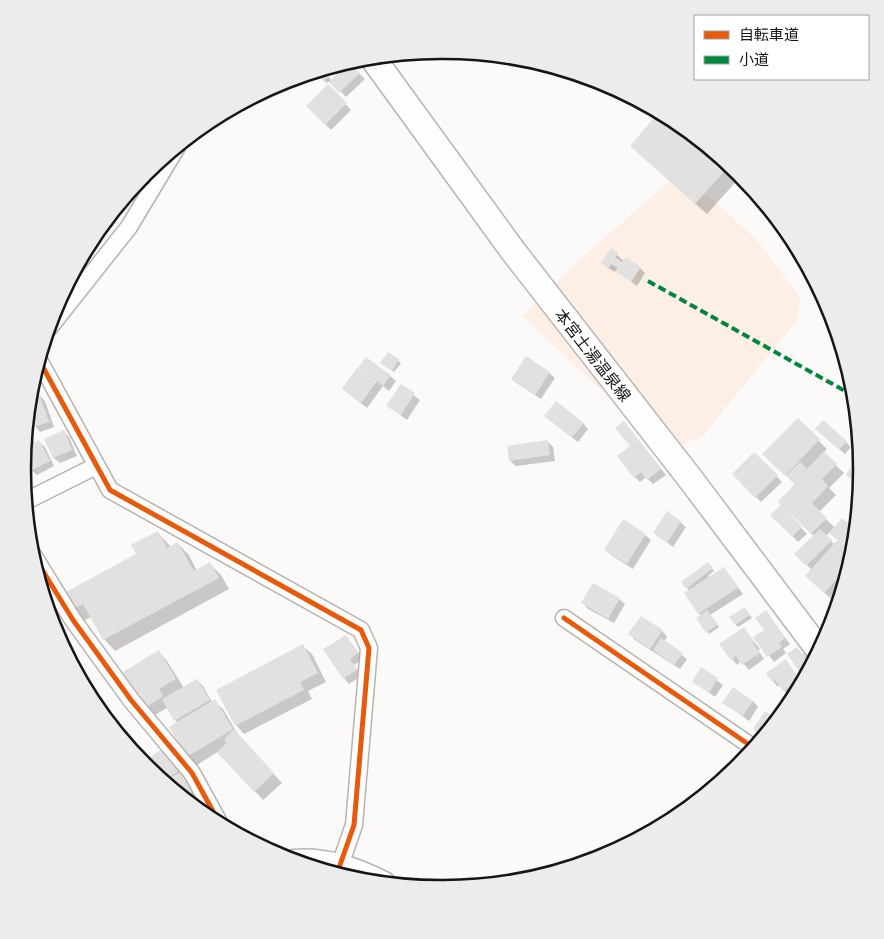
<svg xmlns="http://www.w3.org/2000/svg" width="884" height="939" font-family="Barlow,'Noto Sans JP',sans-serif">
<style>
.green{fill:#fdefe5}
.shadow{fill:#0003;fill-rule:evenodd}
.building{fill:#e2e1e0}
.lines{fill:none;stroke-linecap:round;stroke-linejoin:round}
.street-casing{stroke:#b5b4b3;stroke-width:19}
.secondary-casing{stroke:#b5b4b3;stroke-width:25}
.primary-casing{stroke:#b5b4b3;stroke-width:28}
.street{stroke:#fffefe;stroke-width:16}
.secondary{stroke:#fffefe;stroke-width:22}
.primary{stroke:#fffefe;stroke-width:25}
.quiet{stroke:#00873e;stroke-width:4;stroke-dasharray:8 4;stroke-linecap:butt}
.cycleway-casing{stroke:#fff;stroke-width:8}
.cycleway{stroke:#e8590c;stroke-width:5}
.labels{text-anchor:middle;stroke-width:4;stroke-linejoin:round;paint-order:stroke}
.street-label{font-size:16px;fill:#171515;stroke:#fff}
.rim{fill:none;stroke:#171515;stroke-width:2.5}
</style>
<rect width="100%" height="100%" fill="#fcfaf8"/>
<polygon class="green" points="681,171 754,237 801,298 797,320 703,436 669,450 588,378 522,316 578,261"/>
<g class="shadow">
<polygon points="349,64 365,79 346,97 330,81 326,83 318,73 323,69 332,81"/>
<polygon points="328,86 351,110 331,130 308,106"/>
<polygon points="661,113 675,121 741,176 707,214 643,157"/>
<polygon points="611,250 624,261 640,268 645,273 637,286 616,270 615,272 608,268 602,262"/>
<polygon points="388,353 401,363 394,372 384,365"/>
<polygon points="549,373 555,378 541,399 518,384 512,379"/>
<polygon points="368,376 390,376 396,381 389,391 383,386 367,408 343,389"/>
<polygon points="401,386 420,400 407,420 388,406"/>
<polygon points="39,395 45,401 54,427 40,432 35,426 29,408 29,399"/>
<path d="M798,420L827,449L823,453L844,473L829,488L836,495L819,512L835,528L842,520L855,532L848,542L843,537L841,539L853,551L844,583L830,598L812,581V570L796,554L814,536L779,501L796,485L764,454ZM830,532L839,540L835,545L826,536Z"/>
<polygon points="551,421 583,423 588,429 578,442"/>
<polygon points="624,422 666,475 653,484 646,477 640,482 635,477 631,446"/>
<polygon points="27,426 35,444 39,442 45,447 54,466 37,475 31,470 24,455"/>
<polygon points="63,431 69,437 77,456 60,463 54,458 46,439"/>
<polygon points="822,434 846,442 851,447 845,454"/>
<polygon points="547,441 553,447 555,461 516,466 510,461"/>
<polygon points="754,453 782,482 761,502 734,474"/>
<polygon points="860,455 861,470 860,486 847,475"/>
<polygon points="781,507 807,534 798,542 772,515"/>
<polygon points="680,522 686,527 673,547 654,533"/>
<polygon points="157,532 171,547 177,543 189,555 197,571 210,564 221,575 229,589 115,651 104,639 91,617 83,621 72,610 137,555"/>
<polygon points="645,535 651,540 633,569 611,555 605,549"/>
<polygon points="710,566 714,571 708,576 709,578 724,568 743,594 710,615 719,627 709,634 701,616 686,593 690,591 687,588"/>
<polygon points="619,599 625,604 614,623 588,609 583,603"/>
<polygon points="747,611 752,618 738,627 735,624"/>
<polygon points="766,612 790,644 783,649 786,653 774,662 755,637 766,630"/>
<polygon points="743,628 760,649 758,650 764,659 749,670 741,661 737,665 732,659"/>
<polygon points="662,631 667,637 664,642 687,659 680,669 635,640 630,634"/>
<polygon points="346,636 363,659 354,665 361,676 349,684 344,678"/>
<polygon points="303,646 312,654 326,682 308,691 312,699 244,734 236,725"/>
<polygon points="159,652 167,661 184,688 197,680 203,686 212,702 214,701 223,709 240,738 282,783 263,800 219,751 197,765 188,756 178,723 167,708 155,715 146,707"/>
<polygon points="785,661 802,682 797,691 789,696 780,685 778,687 773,681"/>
<polygon points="701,669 723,685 715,697 693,681"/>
<polygon points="753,701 758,707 749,721 724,703"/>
<polygon points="161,750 167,756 206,808 200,811 189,802 176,781 170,786 143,764"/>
</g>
<g class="building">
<polygon points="349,62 360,73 339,93 329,82"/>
<polygon points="325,69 330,76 323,81 316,73"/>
<polygon points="328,84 347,103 325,125 306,106"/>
<polygon points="659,112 675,121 730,165 695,204 630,146"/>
<polygon points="611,248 618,253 615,257 622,262 626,257 641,267 631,282 615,271 618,268 611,264 609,268 601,263"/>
<polygon points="388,352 399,359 392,371 380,363"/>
<polygon points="526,356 550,372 535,395 511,379"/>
<polygon points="366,357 391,375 383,386 377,381 361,403 342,389 357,368 371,378 358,368"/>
<polygon points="401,384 415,393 401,415 386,406"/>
<polygon points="39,394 49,422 34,427 28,411 30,397"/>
<polygon points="556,401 584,423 572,437 544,416"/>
<polygon points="798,418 820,439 785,476 762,454"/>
<polygon points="823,420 847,441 839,450 815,429"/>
<polygon points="624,421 661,469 647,480 641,472 634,478 617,456 630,446 615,428"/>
<polygon points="64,430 72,450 53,458 44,439"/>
<polygon points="39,440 50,461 30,471 24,458 25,447"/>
<polygon points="548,440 550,455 509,461 507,446"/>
<polygon points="824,451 837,464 822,479 828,486 812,503 827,518 811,534 784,508 802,527 792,537 770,515 781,505 778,501 795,484 786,476 800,462 807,469"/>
<polygon points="754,452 778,475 755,498 732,474"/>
<polygon points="860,452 861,470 860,484 846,475"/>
<polygon points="667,511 681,521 667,543 653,533"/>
<polygon points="842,518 855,529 844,541 854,549 853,552 849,566 824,593 805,576 840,537 836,539 829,533"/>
<polygon points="623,519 646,534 627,564 604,550"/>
<polygon points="820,529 832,540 806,566 794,554"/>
<polygon points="158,531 167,548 177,542 194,571 210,562 219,578 103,640 83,604 71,610 62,594 136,554 131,545"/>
<polygon points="708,562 713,568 686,589 681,582"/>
<polygon points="724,567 738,588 698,614 684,593"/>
<polygon points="593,583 620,598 608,619 581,603"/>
<polygon points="745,607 750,615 735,625 729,617"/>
<polygon points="707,610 718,624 706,633 696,618"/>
<polygon points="766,610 785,638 779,643 782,647 767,657 753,637 764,630 755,618"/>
<polygon points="641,616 663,630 650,649 628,634"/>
<polygon points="744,627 755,643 753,644 760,653 742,665 736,656 731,660 719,644"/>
<polygon points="346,635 358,653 350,659 357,670 343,679 323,649"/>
<polygon points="661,638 683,653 674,665 653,650"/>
<polygon points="303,644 318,673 300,682 304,690 235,726 216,690"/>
<polygon points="797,647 802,654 806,651 813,662 806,675 803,677 787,654"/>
<polygon points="159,650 176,679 159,689 163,696 145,708 123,672"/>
<polygon points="786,659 799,680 783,691 775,680 772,682 766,673"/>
<polygon points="701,667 718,678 709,693 692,682"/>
<polygon points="197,679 210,700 174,721 162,699"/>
<polygon points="733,687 753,701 743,716 722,703"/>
<polygon points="215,699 233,729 187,757 169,727"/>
<polygon points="765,711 777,719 763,736 753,729"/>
<polygon points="234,729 274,773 254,792 217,752 227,743 224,739"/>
<polygon points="161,749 178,771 164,781 143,763"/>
<polygon points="183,770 195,790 185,797 172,777"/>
<polygon points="196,792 204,806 198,809 185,798"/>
</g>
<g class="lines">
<defs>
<g id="street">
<polyline points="49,328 129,227 177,147"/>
<polyline points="39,360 110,490 361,630 369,648 354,825 340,865"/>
<polyline points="26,501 96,466"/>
<polyline points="30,550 73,620 131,700 192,773 220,824"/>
<polyline points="564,618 754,748"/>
</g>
<path id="secondary" d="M294,861C326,858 356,869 384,883"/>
<polyline id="primary" points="372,57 513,251 692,481 819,650"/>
</defs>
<use href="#street" class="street-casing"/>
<use href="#secondary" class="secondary-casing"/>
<use href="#primary" class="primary-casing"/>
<use href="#street" class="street"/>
<use href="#secondary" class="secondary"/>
<use href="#primary" class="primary"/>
<polyline class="quiet" points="648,281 854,396"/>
<defs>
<g id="cycleway">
<polyline points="39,360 110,490 361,630 369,648 354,825 340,865"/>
<polyline points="30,550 73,620 131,700 192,773 220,824"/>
<polyline points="564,618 754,748"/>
</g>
</defs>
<use href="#cycleway" class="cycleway-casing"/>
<use href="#cycleway" class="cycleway"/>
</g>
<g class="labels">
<g class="street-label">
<text transform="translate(593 355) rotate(52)" y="6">本宮土湯温泉線</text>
</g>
</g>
<path d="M0 0H884V939H0ZM441 59H443A410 410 0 0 1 853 469V470A410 410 0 0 1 443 880H441A410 410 0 0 1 31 470V469A410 410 0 0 1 441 59Z" fill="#ececec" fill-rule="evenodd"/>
<path class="rim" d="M441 59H443A410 410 0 0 1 853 469V470A410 410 0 0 1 443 880H441A410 410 0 0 1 31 470V469A410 410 0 0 1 441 59Z"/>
<rect x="694" y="15" width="175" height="65" fill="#ffffff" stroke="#a2a1a1"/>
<rect x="704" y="31" width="25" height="8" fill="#e8590c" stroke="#a2a1a1"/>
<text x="739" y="40" font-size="15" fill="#171515">自転車道</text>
<rect x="704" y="56" width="25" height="8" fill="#00873e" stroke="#a2a1a1"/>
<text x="739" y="65" font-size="15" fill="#171515">小道</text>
</svg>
